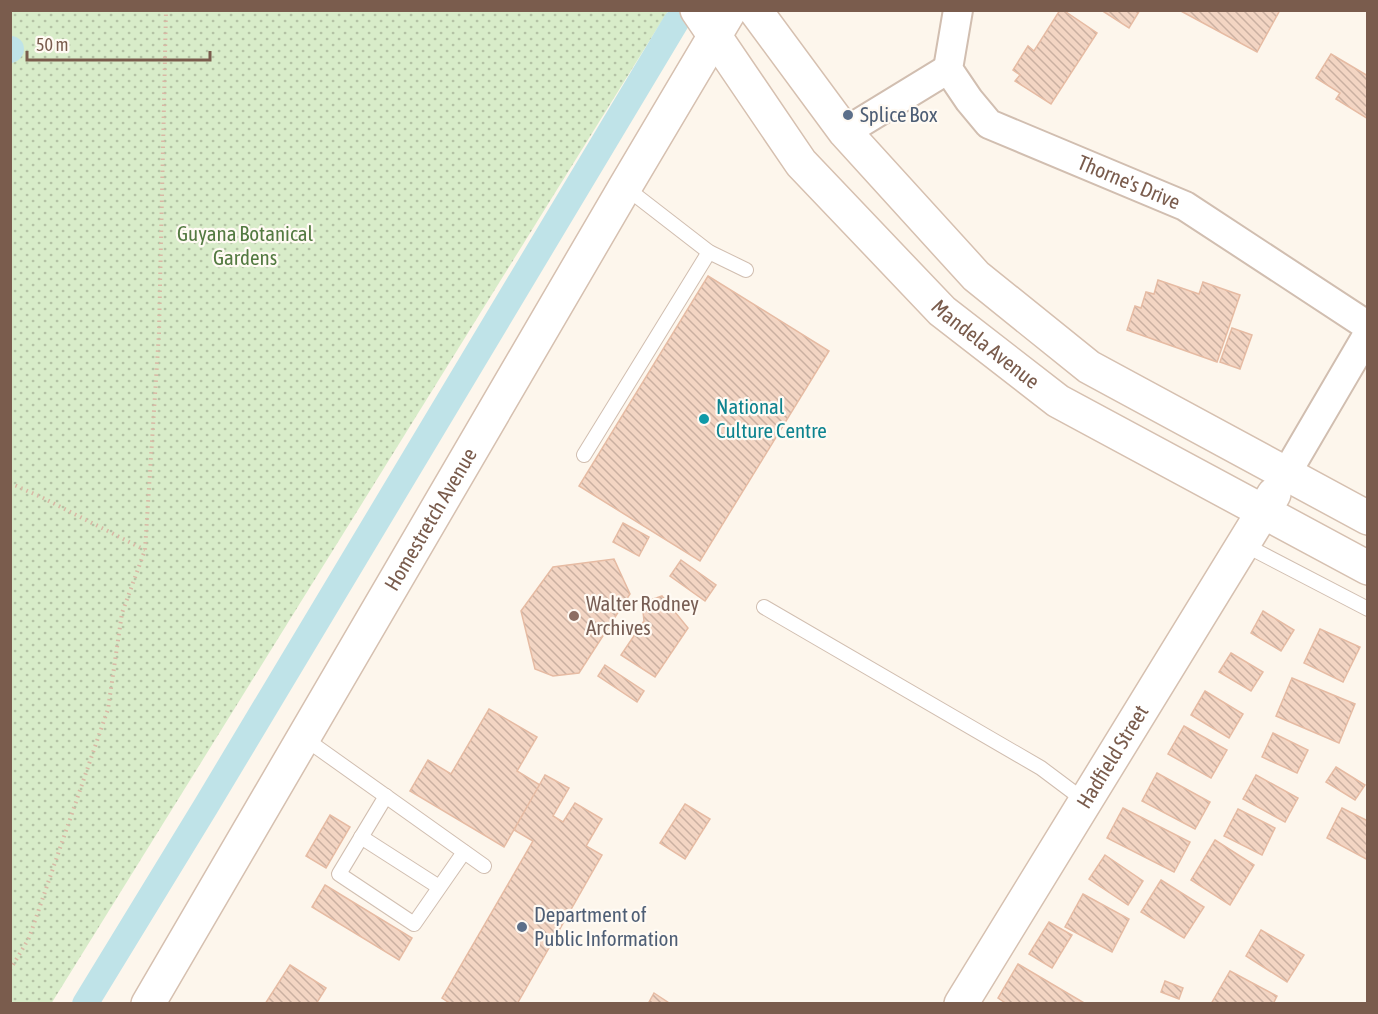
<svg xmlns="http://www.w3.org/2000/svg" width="1378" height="1014" font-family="'Asap Condensed',sans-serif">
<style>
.garden{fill:url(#garden-dots)}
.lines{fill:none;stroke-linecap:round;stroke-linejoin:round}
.canal{stroke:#bfe3e8;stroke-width:26}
.building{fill:url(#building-back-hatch);stroke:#e6bba3;stroke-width:1.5}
.lane-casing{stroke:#d1beb0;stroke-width:16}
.street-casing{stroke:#d1beb0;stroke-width:32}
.secondary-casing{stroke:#d6c0b0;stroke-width:36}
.path{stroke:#d9b8a5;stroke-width:4;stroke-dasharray:1.5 4.5;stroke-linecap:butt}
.lane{stroke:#fff;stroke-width:14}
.street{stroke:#fff;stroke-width:28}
.secondary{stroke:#fff;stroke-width:33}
.service-dot{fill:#5c6f8a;stroke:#fffaf3;stroke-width:2}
.culture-dot{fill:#0f9aa8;stroke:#fffaf3;stroke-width:2}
.education-dot{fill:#8d6e63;stroke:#fffaf3;stroke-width:2}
.labels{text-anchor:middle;stroke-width:4.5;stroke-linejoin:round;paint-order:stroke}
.service-label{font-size:21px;fill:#4e5e75;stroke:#fffaf3;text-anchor:start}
.street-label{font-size:21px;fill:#7a5c4d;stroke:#fffaf3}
.park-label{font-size:21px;fill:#537a41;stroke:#fffaf3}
.culture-label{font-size:21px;fill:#0d838f;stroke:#fffaf3;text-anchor:start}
.education-label{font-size:21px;fill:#785e54;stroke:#fffaf3;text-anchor:start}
</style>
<defs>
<pattern id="garden-dots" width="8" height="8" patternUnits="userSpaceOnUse" patternTransform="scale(1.5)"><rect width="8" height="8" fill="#d8ecc9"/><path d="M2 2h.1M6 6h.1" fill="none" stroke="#b4c2a5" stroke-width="1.8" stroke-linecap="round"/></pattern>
<pattern id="building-back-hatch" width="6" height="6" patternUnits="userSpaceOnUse" patternTransform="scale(1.5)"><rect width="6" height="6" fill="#f3d5c3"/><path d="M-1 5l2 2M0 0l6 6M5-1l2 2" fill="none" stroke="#cab0a1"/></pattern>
</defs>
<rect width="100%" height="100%" fill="#fdf6ec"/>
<polygon class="garden" points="10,11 668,11 51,1004 10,1003"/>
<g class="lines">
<g class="canal">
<polyline points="10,50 11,49"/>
<polyline points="85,1004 206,806 676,22"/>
</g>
</g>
<g class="building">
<polygon points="1060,10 1063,10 1097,33 1051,104 1015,81 1020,75 1013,70 1028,46 1034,51"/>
<polygon points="1101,10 1140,10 1129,28"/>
<polygon points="1179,10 1280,10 1257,52"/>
<polygon points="1331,54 1368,76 1368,119 1336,99 1340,93 1316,78"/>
<polygon points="708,276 829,351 700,561 579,486"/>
<polygon points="1158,280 1199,294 1203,282 1240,295 1217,362 1127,330 1135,306 1141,308 1146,292 1154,294"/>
<polygon points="1232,328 1252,335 1240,369 1220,362"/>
<polygon points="623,523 649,537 639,556 613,542"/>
<polygon points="614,559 630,594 579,673 553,676 535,669 521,611 553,567"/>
<polygon points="681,560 716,585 705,601 670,576"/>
<polygon points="662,596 688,628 655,677 621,655 644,621 642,603"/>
<polygon points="1263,611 1294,630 1281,651 1251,633"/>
<polygon points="1320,629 1360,647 1343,682 1304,663"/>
<polygon points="1231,653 1263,672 1251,691 1219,672"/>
<polygon points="605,665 644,691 637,702 598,676"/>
<polygon points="1292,678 1355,704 1339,743 1276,716"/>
<polygon points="1205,691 1243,714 1229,738 1191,715"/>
<polygon points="489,709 537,737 517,771 540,785 504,847 410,791 428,760 451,774"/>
<polygon points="1184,726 1227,750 1211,778 1168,754"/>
<polygon points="1273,733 1308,750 1297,773 1262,757"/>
<polygon points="1336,767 1365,785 1355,800 1326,782"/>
<polygon points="1157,773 1210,802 1195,829 1142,801"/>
<polygon points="545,775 569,788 553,816 563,822 575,803 602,819 586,846 602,855 517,1004 451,1004 442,998 533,841 514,830"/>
<polygon points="1256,775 1298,798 1285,822 1243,799"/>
<polygon points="685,804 710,819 685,859 660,843"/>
<polygon points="1123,808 1190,842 1174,872 1107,838"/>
<polygon points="1342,808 1368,821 1368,860 1327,838"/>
<polygon points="1238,809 1275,828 1262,855 1224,836"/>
<polygon points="330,815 350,827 326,868 306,856"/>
<polygon points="1215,840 1254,865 1230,905 1191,880"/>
<polygon points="1105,855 1143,881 1128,905 1089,879"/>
<polygon points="1161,880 1204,907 1184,938 1141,912"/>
<polygon points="325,885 412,938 399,960 312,907"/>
<polygon points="1083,894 1129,919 1112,952 1065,927"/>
<polygon points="1049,922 1072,935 1052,968 1029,954"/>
<polygon points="1261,930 1304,955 1287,982 1246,956"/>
<polygon points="1018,964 1086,1004 1007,1004 998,998"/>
<polygon points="290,965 326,988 316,1004 265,1004"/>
<polygon points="1230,971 1277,996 1273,1004 1211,1004"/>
<polygon points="1165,981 1183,988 1179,999 1161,992"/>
<polygon points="654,993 669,1003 669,1004 648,1004"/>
</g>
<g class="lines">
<defs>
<g id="lane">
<polyline points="625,187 709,252 746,270"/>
<polyline points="584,455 709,252"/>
<polyline points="1243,544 1368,609"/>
<polyline points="764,607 1041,768 1085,801"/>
<polyline points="304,738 484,866"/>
<polyline points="386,796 339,874 414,924 464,852"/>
<polyline points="361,837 439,887"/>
</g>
<g id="street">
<path id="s1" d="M958,10L948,69L969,100L989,124L1185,206L1368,326"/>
<polyline points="845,132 948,69"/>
<polyline points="1286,474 1368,334"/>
</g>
<g id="secondary">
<path id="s2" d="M697,10L801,163L942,311L1058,401L1368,568"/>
<polyline points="755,10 845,132 976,276 1089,367 1368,518"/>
<path id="s3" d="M148,1004L625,187L730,10"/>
<path id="s4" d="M961,1004L1274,494"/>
</g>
</defs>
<use href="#lane" class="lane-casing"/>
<use href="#street" class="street-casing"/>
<use href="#secondary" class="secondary-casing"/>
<g class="path">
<polyline points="10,483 43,498 145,550"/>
<polyline points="10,970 29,938 108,709 122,613 145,550 159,333 166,10"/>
</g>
<use href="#lane" class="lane"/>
<use href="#street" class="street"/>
<use href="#secondary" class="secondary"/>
</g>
<g class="service-dot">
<circle cx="848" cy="115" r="6"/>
<circle cx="522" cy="927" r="6"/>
</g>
<circle class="culture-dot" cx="704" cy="419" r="6"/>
<circle class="education-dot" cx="574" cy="616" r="6"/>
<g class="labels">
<g class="service-label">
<text x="860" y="122">Splice Box</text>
<text x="534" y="922">Department of<tspan x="534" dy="24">Public Information</tspan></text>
</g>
<g class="street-label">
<text dy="7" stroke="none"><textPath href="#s1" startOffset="280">Thorne's Drive</textPath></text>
<text dy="7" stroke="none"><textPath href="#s2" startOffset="444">Mandela Avenue</textPath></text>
<text dy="7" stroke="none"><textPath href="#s3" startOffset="561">Homestretch Avenue</textPath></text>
<text dy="7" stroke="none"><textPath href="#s4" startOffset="290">Hadfield Street</textPath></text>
</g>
<g class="park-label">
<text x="245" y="241">Guyana Botanical<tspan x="245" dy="24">Gardens</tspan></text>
</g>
<g class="culture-label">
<text x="716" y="414">National<tspan x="716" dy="24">Culture Centre</tspan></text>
</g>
<g class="education-label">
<text x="586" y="611">Walter Rodney<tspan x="586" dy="24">Archives</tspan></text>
</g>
</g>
<rect width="1378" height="1014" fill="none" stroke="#7a5c4d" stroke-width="24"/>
<path d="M27 51v9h183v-9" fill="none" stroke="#7a5c4d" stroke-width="3"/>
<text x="36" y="51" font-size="18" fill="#7a5c4d" stroke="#fffaf3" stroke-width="4.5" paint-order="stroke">50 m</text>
</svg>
